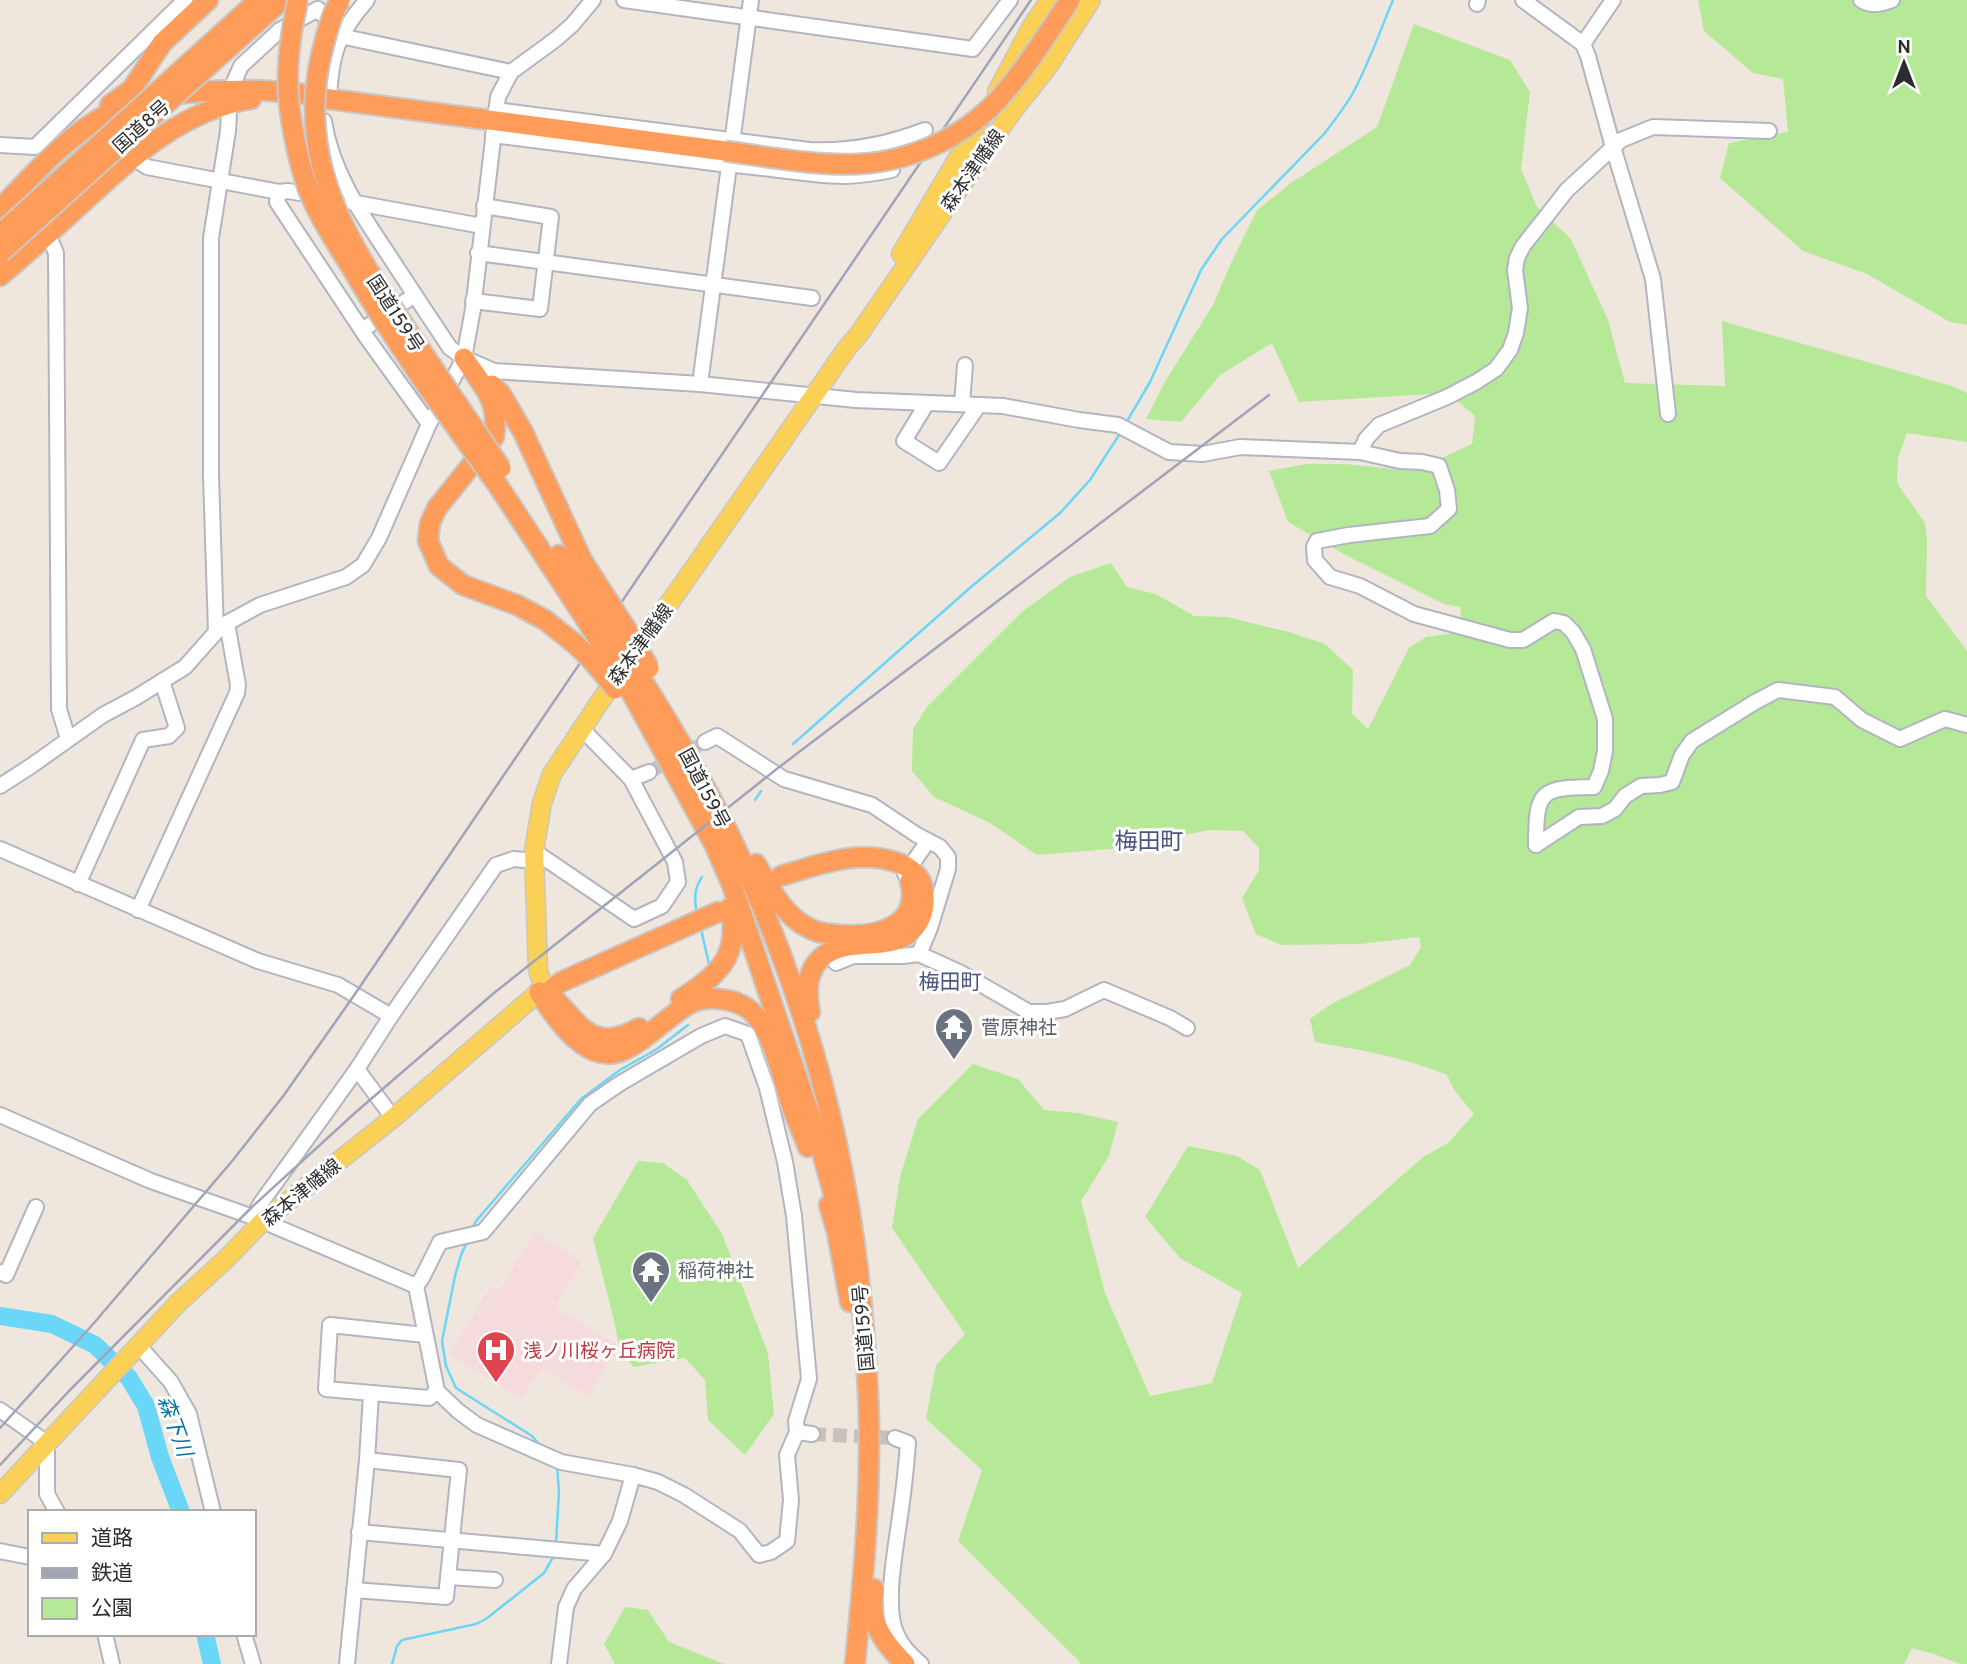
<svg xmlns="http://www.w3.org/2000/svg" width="1967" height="1664" font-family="Overpass,'Noto Sans JP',sans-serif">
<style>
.medical{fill:#f6dbdd}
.green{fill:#b5e997}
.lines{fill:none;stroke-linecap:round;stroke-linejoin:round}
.stream{stroke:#6ad6f8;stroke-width:2.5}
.river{stroke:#6ad6f8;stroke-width:18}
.minor-tunnel{stroke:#c8c2ba;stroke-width:14;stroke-dasharray:14 7;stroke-linecap:butt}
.minor-casing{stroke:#b2b5c1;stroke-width:18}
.major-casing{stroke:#c8c8c8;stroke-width:21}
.highway-casing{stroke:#c8c8c8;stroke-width:23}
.minor{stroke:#fff;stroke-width:14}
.major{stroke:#fbd056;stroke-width:18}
.highway{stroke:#ff9c59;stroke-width:19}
.rail{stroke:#a0a4b8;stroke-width:2.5}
.highway-bridge-casing{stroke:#c8c8c8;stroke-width:23;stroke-linecap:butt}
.highway-bridge{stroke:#ff9c59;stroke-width:19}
.labels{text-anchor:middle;stroke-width:6;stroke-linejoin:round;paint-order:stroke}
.street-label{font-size:19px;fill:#2c2c2c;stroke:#fff}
.worship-label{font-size:19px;fill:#5b616d;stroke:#fff;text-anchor:start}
.health-label{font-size:19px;fill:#be3a42;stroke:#fff;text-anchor:start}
.neighbourhood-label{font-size:21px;fill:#485481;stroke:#fff}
.water-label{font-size:21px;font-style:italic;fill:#0375aa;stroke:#fff}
.quarter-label{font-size:23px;fill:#485481;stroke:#fff}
</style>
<rect width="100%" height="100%" fill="#efe7de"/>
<polygon class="medical" points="535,1232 582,1262 555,1307 619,1346 588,1397 541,1368 522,1399 449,1354 490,1287 498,1292"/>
<g class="green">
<polygon points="1698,0 1967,0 1967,325 1950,322 1867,274 1803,251 1720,178 1729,143 1788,132 1783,79 1753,73 1704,31"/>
<path d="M1414,24L1510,60L1530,92L1521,169L1537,207L1571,239L1608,320L1625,383L1725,386L1722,321L1952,386L1967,393V442L1907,433L1898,458L1897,483L1925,523L1927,540L1926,596L1967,651V1664H1960L1934,1654L1912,1648L1904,1664H1080L1079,1661L958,1541L982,1470L926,1419L936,1365L965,1334L892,1228L900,1177L918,1119L973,1064L1018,1079L1044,1110L1078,1113L1118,1122L1109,1156L1081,1201L1105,1293L1150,1396L1212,1383L1242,1293L1181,1259L1145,1217L1188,1146L1237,1156L1260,1170L1298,1268L1423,1157L1448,1143L1474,1114L1454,1090L1447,1075C1405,1057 1360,1050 1315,1042L1310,1019L1331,1004L1410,965L1421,947L1419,937L1360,944L1281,945L1256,934L1242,898L1259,870V848L1243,831L1209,830L1122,848L1037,855L990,823L934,797L912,771L913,729L927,707L1023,611L1070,577L1111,563L1127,587L1156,594L1194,616L1227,617L1289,632L1325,644L1353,670L1352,714L1368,729L1409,648L1426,637L1463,632L1460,607L1444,604L1349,557L1288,522L1269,471L1306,464H1345L1413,471L1472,444L1475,416L1448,393L1299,402L1272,343L1220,375L1181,422L1146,419L1166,380L1213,305L1231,263L1257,210L1291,183L1377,127Z"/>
<polygon points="638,1161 663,1163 687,1180 722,1234 768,1353 774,1414 745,1455 708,1420 705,1380 685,1358 633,1367 619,1346 614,1320 593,1238"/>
<polygon points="625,1607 648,1610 669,1642 724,1664 615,1664 604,1644"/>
</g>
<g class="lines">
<g class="stream">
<path d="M1126,423L1150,382L1201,270L1222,239L1324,134C1334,121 1345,107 1353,93C1369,63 1380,31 1393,0"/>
<polyline points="793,744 971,587 1060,513 1090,480 1121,432"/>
<polyline points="755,800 761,791"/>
<path d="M697,913C694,899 694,889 702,877"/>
<polyline points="701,929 709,964"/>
<polyline points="472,1229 476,1221 581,1099 620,1070 657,1049 688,1025"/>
<polyline points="467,1242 461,1255 455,1276 442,1341 446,1366 456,1388 532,1436 540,1445 551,1450"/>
<polyline points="556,1543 559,1491 557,1466"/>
<polyline points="392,1664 397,1646 402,1640 476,1624 486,1619 544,1573 555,1554"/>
</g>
<g class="river">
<polyline points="0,1316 52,1324 95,1345 129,1378 146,1406 160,1457 181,1512"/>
<polyline points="205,1634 212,1664"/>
</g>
<g class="minor-tunnel">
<polyline points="649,772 705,742"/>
<polyline points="812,1434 895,1438"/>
</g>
<defs>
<g id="minor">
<polyline points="624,0 973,49 1010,0"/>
<polyline points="1523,0 1583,44 1588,56 1613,147 1653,279 1668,414"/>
<path d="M1861,0C1871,7 1882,4 1892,0"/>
<polyline points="1477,4 1478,0"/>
<polyline points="1583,44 1613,0"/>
<polyline points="234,82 241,66 280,30 318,9 340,36 511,72"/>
<path d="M329,99C331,55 337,34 367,0"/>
<path d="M496,110L809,150C850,152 886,145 925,130"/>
<path d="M324,121C332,173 362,215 390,257C410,288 430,318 450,348L464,358L494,371L700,384L856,400L1003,406L1079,420L1118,425L1169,452L1203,454L1240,447L1360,452L1400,461L1422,462L1439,466L1447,490L1449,509L1430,526L1349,535L1317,541L1314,547L1315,560L1330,577L1360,586L1414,614L1510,640H1523L1554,621L1564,623L1573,632L1583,649L1605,719V751L1601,771L1594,787C1541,788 1536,789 1536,845"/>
<path d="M493,135L721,164C761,166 802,175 843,176C860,176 876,173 892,170"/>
<polyline points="0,145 35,147 185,0"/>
<polyline points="132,157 147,167 279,192 288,191 317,196"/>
<polyline points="279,192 277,202 367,338 429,424"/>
<polyline points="351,202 482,226"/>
<polyline points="48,234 56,253 59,709 68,739"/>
<polyline points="478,253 812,298"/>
<polyline points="473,301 540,309 551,217 484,206"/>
<polyline points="362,330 415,295"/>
<polyline points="700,384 751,0"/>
<polyline points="927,403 904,441 939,463 979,405"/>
<polyline points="962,404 965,365"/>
<polyline points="1360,452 1366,439 1379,425 1447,397 1476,382 1496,369 1510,350 1516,333 1520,308 1515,270 1517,258 1523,246 1567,190 1621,140 1653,127 1769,131"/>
<polyline points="216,632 211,476 211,238 228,131 229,113"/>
<polyline points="705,742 717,736 784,779 872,805 917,835 940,847 948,857 948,869 930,928 919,954"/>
<polyline points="631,779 649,772"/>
<polyline points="0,786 31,766 103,715 135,698 185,667 216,632 227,623 260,605 346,577 363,565 379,538 429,424 464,358 473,309 498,97 511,72 556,39 572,25 593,0"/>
<polyline points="1536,845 1579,817 1602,816 1615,809 1625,796 1641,786 1660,785 1672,782 1682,755 1692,741 1755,702 1778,690 1835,697 1862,720 1900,739 1945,719 1967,725"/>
<polyline points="0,849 258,961 338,985 391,1016"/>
<polyline points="534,851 634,919 662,906 678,882 675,862 631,779 582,729"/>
<polyline points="905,874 928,841"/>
<polyline points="78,884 143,740 169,736 177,728 162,681"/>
<polyline points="138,910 237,693 238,685 227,623"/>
<polyline points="836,963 853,956 903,956 919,954 961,973 1029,1012 1047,1012 1065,1009 1104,990 1170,1018 1187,1028"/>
<polyline points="357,1069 393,1118"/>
<polyline points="0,1115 151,1181 253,1217 416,1286"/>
<polyline points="253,1217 261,1203 357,1069 391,1016 496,865 514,859 534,861"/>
<polyline points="0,1272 6,1275 36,1207"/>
<polyline points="416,1286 422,1278 440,1242 483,1232 590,1104 619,1084 701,1036 725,1026 748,1034 767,1088 785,1162 794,1216 809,1379 796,1421 797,1432 812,1434"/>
<polyline points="416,1286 437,1391 458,1411 477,1425 561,1462 633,1475 658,1482 684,1495 740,1531 759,1555 771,1552 787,1541 791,1500 787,1455 797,1432"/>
<polyline points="425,1335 330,1325 326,1389 429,1398 437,1391"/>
<polyline points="138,1345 171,1382 189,1414 213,1512"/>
<polyline points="0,1410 47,1443 47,1494 57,1512"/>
<path d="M895,1438L908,1443C906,1470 903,1497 899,1523C895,1553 884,1609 897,1635C902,1647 911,1655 921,1664"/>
<polyline points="359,1532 604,1554"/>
<polyline points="0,1551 30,1557"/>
<polyline points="448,1577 495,1580"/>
<polyline points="354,1590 446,1597 459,1470 367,1460"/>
<polyline points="105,1634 112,1664"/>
<polyline points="244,1634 253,1664"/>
<polyline points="347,1664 367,1460 371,1394"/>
<polyline points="559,1664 566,1607 574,1589 604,1554 620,1521 633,1475"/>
</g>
<g id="major">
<polyline points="997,92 1032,26 1050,0"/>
<polyline points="901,254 983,116"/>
<polyline points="548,992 543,985 538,970 534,851 542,803 552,774 637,646 678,591 847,348 859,334 1012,112 1047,68 1091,0"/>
<polyline points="0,1494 178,1303 225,1260 262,1222 393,1118 539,992 543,985"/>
</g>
<g id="highway">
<polyline points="208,46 259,0"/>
<polyline points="217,58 282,0"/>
<polyline points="110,105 132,89 162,43 208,0"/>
<path d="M0,209C33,175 65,137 108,114C159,86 273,85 329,99L725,151"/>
<path d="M0,276C27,253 54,229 80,205C130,159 181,110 251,99"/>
<path d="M464,358C483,387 500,400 494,437L437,508L430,523L428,541L439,566L463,585L517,605L545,620L569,639"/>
<polyline points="492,385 501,394 523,432 582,560 605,596"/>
<polyline points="497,484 585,618"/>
<polyline points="559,555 594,608"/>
<path d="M640,677C770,877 846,1094 864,1331C867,1370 870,1409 869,1447C869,1520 862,1592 855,1664"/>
<polyline points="630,690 714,844 732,885 819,1142 840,1217"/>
<path d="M756,864C770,887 782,914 807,927C818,934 831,934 844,935C879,937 922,925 910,881"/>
<path d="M781,876C820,864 861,848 901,864C915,870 924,881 924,896C925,911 920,924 908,934C883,952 845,936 821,958C806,972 806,993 810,1012"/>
<path d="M539,992C554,1017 585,1063 619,1052C637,1046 653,1030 668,1019C686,1005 696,996 720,999C732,1000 746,1005 754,1014C775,1037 782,1079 792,1107C797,1121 803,1134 808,1147"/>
<path d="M681,999C718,975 741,956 730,908"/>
<path d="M639,1028C591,1056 578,1021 548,992L561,982L718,912"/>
<polyline points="829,1205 837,1232 850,1302"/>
<path d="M874,1589C873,1597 872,1605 873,1612C875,1632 891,1650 905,1664"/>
</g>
</defs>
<use href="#minor" class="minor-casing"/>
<use href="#major" class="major-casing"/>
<use href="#highway" class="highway-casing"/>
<use href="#minor" class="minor"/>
<use href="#major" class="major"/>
<use href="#highway" class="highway"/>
<g class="rail">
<polyline points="0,1428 94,1323 233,1160 284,1095 355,994 1031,0"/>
<polyline points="0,1465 69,1391 252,1207 356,1112 494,993 778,768 1269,395"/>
</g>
<defs>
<g id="highway-bridge">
<path d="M298,0C292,27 287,56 288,84C288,113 298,161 308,189C319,218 338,245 354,272C397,346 447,415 497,484"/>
<path d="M340,0C330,18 326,36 321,56C295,169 354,251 414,340C443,383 472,426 501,468"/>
<path d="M725,151C769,157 814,166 859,164C914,161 969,135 1005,92C1029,64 1049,31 1070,0"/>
<polyline points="0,234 208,46"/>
<polyline points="0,253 217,58"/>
<polyline points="605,596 632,638 649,668"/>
<polyline points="594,608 640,677"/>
<polyline points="585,618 630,690"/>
<path d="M569,639C588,654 601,670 615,689"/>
</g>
</defs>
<use href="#highway-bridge" class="highway-bridge-casing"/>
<use href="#highway-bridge" class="highway-bridge"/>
</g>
<defs>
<symbol id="temple-pin" viewBox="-11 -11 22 30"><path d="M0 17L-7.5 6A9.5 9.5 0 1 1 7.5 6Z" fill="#6b7280" stroke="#fff"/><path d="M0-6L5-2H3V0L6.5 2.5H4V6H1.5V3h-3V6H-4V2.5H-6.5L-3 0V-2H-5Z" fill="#fff"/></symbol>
<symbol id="hospital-pin" viewBox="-11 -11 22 30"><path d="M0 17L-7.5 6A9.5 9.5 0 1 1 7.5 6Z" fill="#e0444e" stroke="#fff"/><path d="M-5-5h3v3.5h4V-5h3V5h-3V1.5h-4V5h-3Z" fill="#fff"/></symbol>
</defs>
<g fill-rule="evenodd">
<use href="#temple-pin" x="932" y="1005" width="44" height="60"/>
<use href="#temple-pin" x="629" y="1248" width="44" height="60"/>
<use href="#hospital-pin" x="474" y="1328" width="44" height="60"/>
</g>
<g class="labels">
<g class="street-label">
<text transform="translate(141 126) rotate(-42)" y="7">国道8号</text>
<text transform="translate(972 170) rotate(-55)" y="7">森本津幡線</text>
<text transform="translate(396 313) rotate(57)" y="7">国道159号</text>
<text transform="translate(640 644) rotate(-54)" y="7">森本津幡線</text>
<text transform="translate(705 788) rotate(62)" y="7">国道159号</text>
<text transform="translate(301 1192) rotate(-39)" y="7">森本津幡線</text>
<text transform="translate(863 1328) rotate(-95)" y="7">国道159号</text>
</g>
<g class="worship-label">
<text x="981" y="1034">菅原神社</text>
<text x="678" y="1277">稲荷神社</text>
</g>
<g class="health-label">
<text x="523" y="1357">浅ノ川桜ヶ丘病院</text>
</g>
<g class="neighbourhood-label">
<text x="950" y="989">梅田町</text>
</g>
<g class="water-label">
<text transform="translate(175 1426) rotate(70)" y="7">森下川</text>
</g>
<g class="quarter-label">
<text x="1149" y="849">梅田町</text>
</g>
</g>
<rect x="28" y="1510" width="228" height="126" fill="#ffffff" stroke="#ababab" stroke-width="2"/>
<rect x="42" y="1533" width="35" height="10" fill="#fbd056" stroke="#ababab" stroke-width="2"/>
<text x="91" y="1545" font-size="21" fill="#2c2c2c">道路</text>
<rect x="42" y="1568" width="35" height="10" fill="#a0a4b8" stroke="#ababab" stroke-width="2"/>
<text x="91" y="1580" font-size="21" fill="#2c2c2c">鉄道</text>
<rect x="42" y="1598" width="35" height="21" fill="#b5e997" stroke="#ababab" stroke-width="2"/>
<text x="91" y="1615" font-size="21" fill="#2c2c2c">公園</text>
<g transform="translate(1904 63)" stroke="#ffffff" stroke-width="5" paint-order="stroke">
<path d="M0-5L12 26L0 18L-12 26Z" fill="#2c2c2c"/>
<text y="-10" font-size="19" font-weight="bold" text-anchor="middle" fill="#2c2c2c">N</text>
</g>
</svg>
